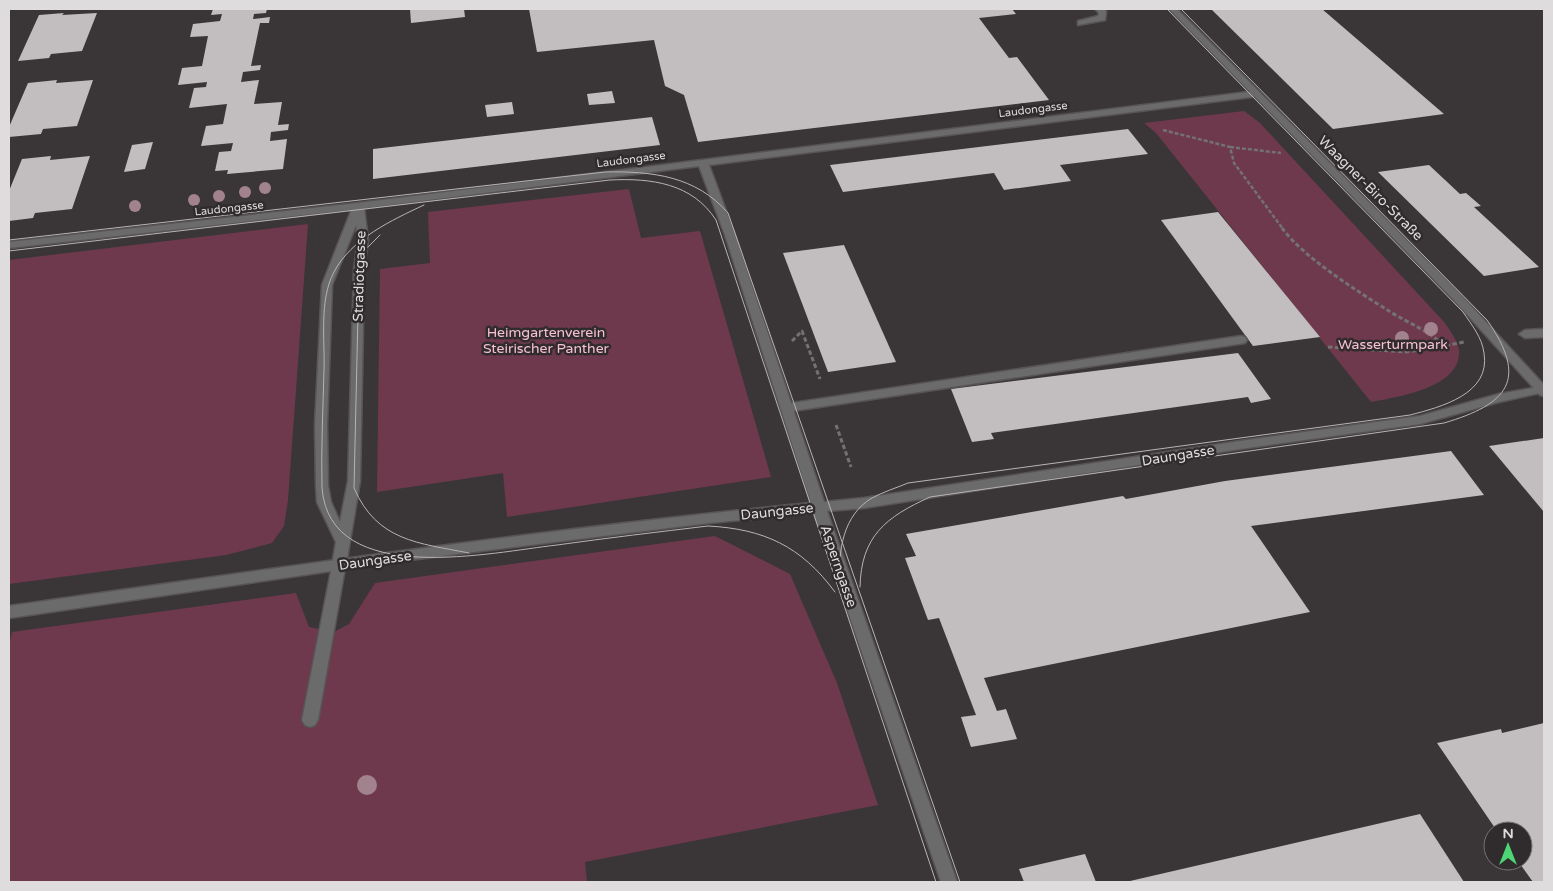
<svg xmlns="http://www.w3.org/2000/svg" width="1553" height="891" font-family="'Varela Round',sans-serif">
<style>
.green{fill:#6e394d}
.building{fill:#c2bdbf}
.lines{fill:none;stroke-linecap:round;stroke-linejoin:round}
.service-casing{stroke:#585455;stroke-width:3}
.pedestrian-casing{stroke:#585455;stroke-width:3}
.minor-casing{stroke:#585455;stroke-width:3}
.tertiary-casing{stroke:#585455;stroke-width:3}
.path-far1{stroke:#757172;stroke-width:2.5;stroke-dasharray:4 2;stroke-linecap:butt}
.path{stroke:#757172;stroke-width:3;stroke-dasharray:4.5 2.5;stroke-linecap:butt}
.service{fill:#6a6b6a;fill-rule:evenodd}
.pedestrian{fill:#6a6b6a;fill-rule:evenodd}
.minor{fill:#6a6b6a;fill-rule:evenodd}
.tertiary{fill:#6a6b6a;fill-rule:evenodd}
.tram{stroke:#b8b4b5;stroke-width:1}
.tree{fill:#a2828c}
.labels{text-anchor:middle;stroke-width:5;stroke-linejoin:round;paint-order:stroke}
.far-street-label{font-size:11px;fill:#dfdcdd;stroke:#302c2d}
.street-label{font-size:14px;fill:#dfdcdd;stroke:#302c2d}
.park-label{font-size:14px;fill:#f7c0d2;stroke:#302c2d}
</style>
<rect width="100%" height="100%" fill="#3a3637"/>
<g class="green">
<path d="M1244,111L1260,123L1445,323C1450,331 1458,341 1459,351C1461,388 1396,397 1371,402L1156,133L1144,123Z"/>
<polygon points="629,189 641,238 700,231 771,477 507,517 503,473 377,492 380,269 430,263 428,212"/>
<polygon points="308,224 288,500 284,526 272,543 226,555 9,584 9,260"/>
<polygon points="715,536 790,574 837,683 878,805 585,862 587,882 9,882 9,645 12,632 296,593 309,627 334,632 349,624 375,583"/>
</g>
<g class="building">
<polygon points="213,9 267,9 266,13 254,14 253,19 270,17 269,23 260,23 251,66 261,65 260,70 243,72 241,82 259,80 254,104 282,102 278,125 289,124 288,130 271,132 270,141 287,139 283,169 227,174 228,170 215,171 219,152 231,151 233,143 201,146 206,126 223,124 227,104 189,108 194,88 206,87 207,82 178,85 182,68 202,66 208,36 190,37 193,24 220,21 222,14 211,15"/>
<polygon points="410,9 464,9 465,17 411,23"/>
<polygon points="529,9 1012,9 1016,14 979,18 1009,58 1017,57 1049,100 698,142 684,95 665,86 654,40 537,52"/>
<polygon points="1211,9 1322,9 1444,114 1333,129"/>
<polygon points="64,13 62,15 97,13 82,51 51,54 49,58 18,61 39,15"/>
<polygon points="57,80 56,83 93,80 77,126 43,129 41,134 9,137 9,127 28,83"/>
<polygon points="612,91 615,103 589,105 587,94"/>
<polygon points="512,102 514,114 487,117 485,105"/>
<polygon points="652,117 660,145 373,179 373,149"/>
<polygon points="1128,129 1148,154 1060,165 1071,181 1004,190 994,173 843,192 830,165"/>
<polygon points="153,142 145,169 124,172 132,145"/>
<polygon points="51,156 50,160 90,156 72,209 35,213 33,218 9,221 9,191 22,159"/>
<polygon points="1429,165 1460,194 1466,193 1481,206 1474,207 1539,267 1484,276 1378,172"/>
<polygon points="1218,212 1320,337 1253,346 1161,220"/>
<polygon points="844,245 896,362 828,372 783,253"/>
<polygon points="1238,353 1271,399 1251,403 1248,397 991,433 994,439 972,442 951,389"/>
<polygon points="1544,438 1544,512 1489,446"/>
<polygon points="1451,451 1484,495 1251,526 1310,612 984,678 997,711 1006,709 1017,739 971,747 961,717 976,715 939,618 928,620 905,558 916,556 906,534 1123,496 1126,499 1225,481"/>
<polygon points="1544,723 1544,882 1533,882 1518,861 1523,861 1523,831 1497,831 1437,743 1501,729 1502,733"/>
<polygon points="1420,814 1464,882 1130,882 1130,881"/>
<polygon points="1085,854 1096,882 1024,882 1019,869"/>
</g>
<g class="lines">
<defs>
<g id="service">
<polygon points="1095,9 1103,9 1106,11 1105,20 1078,25 1078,21 1098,16 1099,13"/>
<path d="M358,203L362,204L364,208L368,240L364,270L360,481L346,565L344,569H334L332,565L336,542L317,502L316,486L315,425L322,285L353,206ZM356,225L358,240L354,270L348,481L340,522L331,502L328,486L327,425L332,285Z"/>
<polygon points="1241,336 1245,337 1247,340 1245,343 786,412 780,408 786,404"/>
</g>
<polygon id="pedestrian" points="1544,329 1544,337 1525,338 1519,334 1525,330"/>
<path id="minor" d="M1256,91L1261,94L1259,96L709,165L735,235L824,502L864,498L1240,441L1420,416L1499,394L1544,386V392L1499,402L1420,424L1240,449L864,508L827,511L957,882H941L814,513L709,523L345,568L318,720L315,725L310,727L305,725L302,720L331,571L9,618V606C276,568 543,529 811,503L725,235L699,166L358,209L9,248V242L358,203Z"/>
<polygon id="tertiary" points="1169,9 1177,9 1460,294 1544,385 1544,396 1540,395 1452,298"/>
</defs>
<use href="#service" class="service-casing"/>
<use href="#pedestrian" class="pedestrian-casing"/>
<use href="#minor" class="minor-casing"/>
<use href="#tertiary" class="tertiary-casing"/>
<g class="path-far1">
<polyline points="1163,130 1230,147 1234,163 1283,229"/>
<polyline points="1230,147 1281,153"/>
</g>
<g class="path">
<path d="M1282,228C1303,257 1357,291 1389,311C1408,323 1428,330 1444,346L1464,342"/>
<polyline points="792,341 802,331 820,379"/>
<polyline points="1328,347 1407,352 1444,346"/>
<polyline points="836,425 851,467"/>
</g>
<use href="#service" class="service"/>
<use href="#pedestrian" class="pedestrian"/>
<use href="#minor" class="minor"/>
<use href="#tertiary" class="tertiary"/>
<g class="tram">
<path d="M424,205C392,220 351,239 334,272C319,300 325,340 324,370C323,409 321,449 322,488C330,589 493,552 557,545C607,538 658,532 708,526C764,529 801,546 835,592"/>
<path d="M380,235L362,253L359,270L354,488C377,541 418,543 469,553"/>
<path d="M9,240L605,172C652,171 696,176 728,213L960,882"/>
<path d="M9,251L610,180C651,178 692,183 716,220L936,882"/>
<path d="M840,581C838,551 843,515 872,498C883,492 896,488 908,483L1410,415C1441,407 1491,394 1484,353C1482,337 1471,324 1463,312L1167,9"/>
<path d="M860,587C861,536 886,517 930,497L1444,423C1508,404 1529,380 1487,320L1181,9"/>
</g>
</g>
<g class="tree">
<circle cx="265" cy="188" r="6"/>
<circle cx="245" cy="192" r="6"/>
<circle cx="219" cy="196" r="6"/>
<circle cx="194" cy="200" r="6"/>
<circle cx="135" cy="206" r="6"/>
<circle cx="1431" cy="329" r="7"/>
<circle cx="1402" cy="338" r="7"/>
<circle cx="367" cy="785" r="10"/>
</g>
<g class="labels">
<g class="far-street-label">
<text transform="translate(1033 109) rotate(-7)" y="4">Laudongasse</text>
<text transform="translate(631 159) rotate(-7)" y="4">Laudongasse</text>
<text transform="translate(229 208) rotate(-6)" y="4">Laudongasse</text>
</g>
<g class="street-label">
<text transform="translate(1371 188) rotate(45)" y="5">Waagner-Biro-Straße</text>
<text transform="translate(359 276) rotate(-88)" y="5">Stradiotgasse</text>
<text transform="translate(1178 455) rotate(-9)" y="5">Daungasse</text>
<text transform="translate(777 511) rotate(-6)" y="5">Daungasse</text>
<text transform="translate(375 560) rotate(-8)" y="5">Daungasse</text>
<text transform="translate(839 566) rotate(71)" y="5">Asperngasse</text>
</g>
<g class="park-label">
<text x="546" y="337">Heimgartenverein<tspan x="546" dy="16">Steirischer Panther</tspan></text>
<text x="1393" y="349">Wasserturmpark</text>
</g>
</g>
<rect width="1553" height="891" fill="none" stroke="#dfdcdd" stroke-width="20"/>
<g transform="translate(1508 846)"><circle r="24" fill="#302c2d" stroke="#767273"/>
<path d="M0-4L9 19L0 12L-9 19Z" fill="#4ed676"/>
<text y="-8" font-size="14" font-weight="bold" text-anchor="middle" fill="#dfdcdd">N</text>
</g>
</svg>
